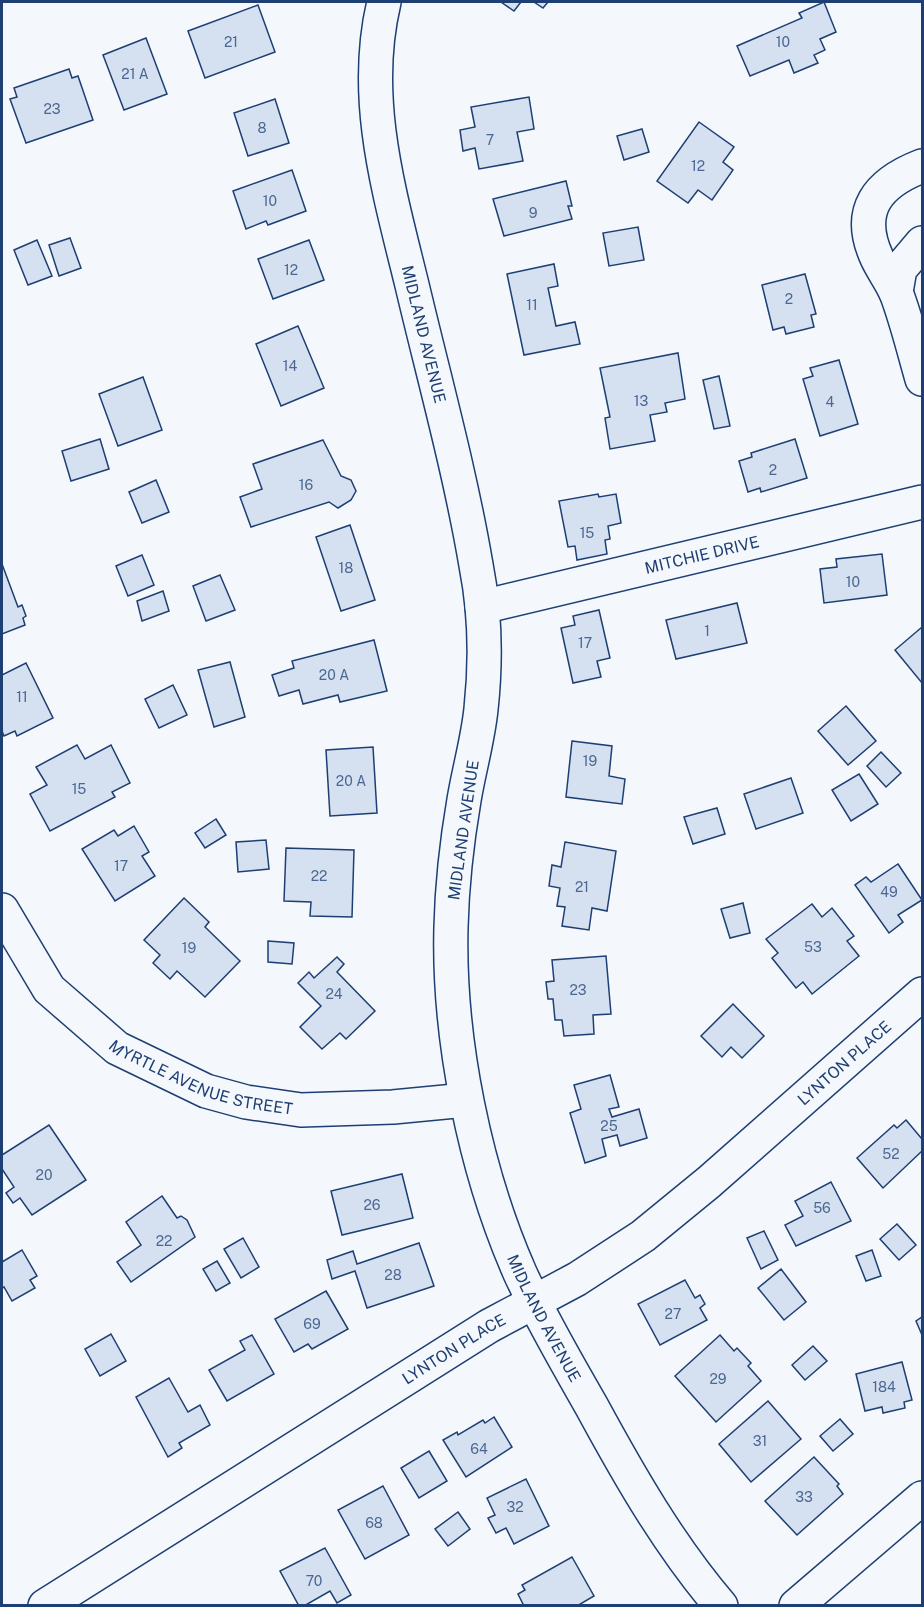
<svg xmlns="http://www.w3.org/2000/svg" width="924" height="1607" font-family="'Public Sans',sans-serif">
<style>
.building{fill:#d5e0f0;stroke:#1d3f73;stroke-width:1.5}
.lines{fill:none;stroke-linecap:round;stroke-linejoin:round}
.minor-casing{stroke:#1d3f73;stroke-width:36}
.major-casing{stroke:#1d3f73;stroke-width:36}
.minor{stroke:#f4f7fb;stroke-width:33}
.major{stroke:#f4f7fb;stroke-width:33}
.labels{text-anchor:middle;stroke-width:4.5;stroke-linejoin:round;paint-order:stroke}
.number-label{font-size:14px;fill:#4b6792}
.street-label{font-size:16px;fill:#1d3f73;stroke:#f4f7fb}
</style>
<rect width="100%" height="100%" fill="#f4f7fb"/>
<g class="building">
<polygon points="501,2 521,2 514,11"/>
<polygon points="534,2 548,2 543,8"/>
<polygon points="824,2 836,32 820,39 825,50 814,55 818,63 794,73 789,60 750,76 737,46 802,18 799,13"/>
<polygon points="258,5 275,52 205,78 188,31"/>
<polygon points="146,38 167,94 124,110 103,55"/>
<polygon points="69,69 72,78 78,76 93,120 26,143 10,99 17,97 14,88"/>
<polygon points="529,97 534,129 517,132 523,161 479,169 475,148 463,151 460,130 475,127 471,107"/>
<polygon points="275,99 289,143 248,156 234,113"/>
<polygon points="699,122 734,147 723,162 733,170 712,200 698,190 688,203 657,181"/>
<polygon points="642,129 649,152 624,160 617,136"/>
<polygon points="292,170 306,211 268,225 266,221 246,229 233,191"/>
<polygon points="566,181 572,206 568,206 572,219 504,236 493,199"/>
<polygon points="638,227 644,260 609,266 603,233"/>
<polygon points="70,238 81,268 59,276 49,245"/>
<polygon points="37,240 52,276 28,285 14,250"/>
<polygon points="309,240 324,280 273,299 258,259"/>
<polygon points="554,264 558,286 548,288 556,326 575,322 580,344 524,355 507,274"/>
<polygon points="805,274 816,314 811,315 814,327 786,334 784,327 773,330 762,285"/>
<polygon points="298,326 324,388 281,406 256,344"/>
<polygon points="678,353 685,399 665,403 667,412 650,415 655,441 610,449 605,418 610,417 600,368"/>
<polygon points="839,360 858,424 820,436 803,379 813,376 810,368"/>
<polygon points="719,376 730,426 714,429 703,380"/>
<polygon points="143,377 162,430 118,446 99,394"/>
<polygon points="100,439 109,469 71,481 62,451"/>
<polygon points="795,439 807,478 761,492 760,488 748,492 739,461 752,457 751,453"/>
<polygon points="323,440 341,476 351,480 356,491 351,500 338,508 329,502 251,527 240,497 262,489 253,464"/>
<polygon points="156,480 169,512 142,523 129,492"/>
<polygon points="598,494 599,497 616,494 621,523 608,526 610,539 605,540 607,554 577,560 575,546 568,547 559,501"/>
<polygon points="350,525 375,600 341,611 316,537"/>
<polygon points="882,554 887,595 824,603 820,569 837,567 836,559"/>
<polygon points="142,555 154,585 128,596 116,566"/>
<polygon points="2,564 18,607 22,605 26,616 23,618 25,625 2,634"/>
<polygon points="220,575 235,610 206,621 193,586"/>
<polygon points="163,591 169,611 142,621 137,601"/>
<polygon points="737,603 747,643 676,659 666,620"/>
<polygon points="599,610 610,658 597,661 601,677 573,683 561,628 575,625 573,616"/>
<polygon points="922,627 922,683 895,650"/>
<polygon points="374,640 387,691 340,702 338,695 303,704 299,690 279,696 272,675 294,668 292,661"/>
<polygon points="230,662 245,717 214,727 198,670"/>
<polygon points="26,663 53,718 17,736 15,731 4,736 2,731 2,675"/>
<polygon points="173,685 187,715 159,728 145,699"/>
<polygon points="846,706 876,741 848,765 818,731"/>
<polygon points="572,741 612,746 609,776 625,779 622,804 566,797"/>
<polygon points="77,745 85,759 111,745 130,783 112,792 115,797 50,831 30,794 47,785 36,767"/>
<polygon points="373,747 377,813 330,816 326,750"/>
<polygon points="881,752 901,773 886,787 867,766"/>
<polygon points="859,774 878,804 851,821 832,790"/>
<polygon points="791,778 803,813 756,829 744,794"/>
<polygon points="717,808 725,834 693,844 684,817"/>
<polygon points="216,819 226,835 205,848 195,833"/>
<polygon points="134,826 149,852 142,856 155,876 115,901 82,849 114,830 118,836"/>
<polygon points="266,840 269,869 238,872 236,842"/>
<polygon points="565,842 616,851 607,911 592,908 589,930 562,926 565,907 557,906 560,888 549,886 552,865 561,867"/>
<polygon points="286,848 354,850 352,917 310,916 311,902 284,901"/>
<polygon points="898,864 922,900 898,915 903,922 889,933 855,885 866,877 871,882"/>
<polygon points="184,898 209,922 205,927 240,961 205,997 177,971 170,979 153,963 160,955 144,940"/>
<polygon points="743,903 750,933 730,938 721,909"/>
<polygon points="812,904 822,917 832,908 854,936 847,941 859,956 812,994 803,982 796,988 772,958 778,953 766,939"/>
<polygon points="268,941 294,943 292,964 268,962"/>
<polygon points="606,956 611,1014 593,1015 594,1034 564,1036 562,1020 555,1020 553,999 548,999 546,982 554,981 552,960"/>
<polygon points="337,957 344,964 337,972 375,1011 346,1039 340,1033 322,1049 300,1027 321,1006 298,983 309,972 314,978"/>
<polygon points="733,1004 764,1036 742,1058 731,1047 722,1057 701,1036"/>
<polygon points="610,1075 619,1107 609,1109 612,1117 639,1109 647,1138 620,1146 617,1135 602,1139 606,1156 585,1163 570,1113 581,1109 574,1085"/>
<polygon points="906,1120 922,1139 922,1151 883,1188 857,1158 894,1125 897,1128"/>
<polygon points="49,1125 86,1180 32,1215 20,1198 13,1203 6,1193 14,1187 2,1169 2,1155"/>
<polygon points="402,1174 413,1218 342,1235 331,1191"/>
<polygon points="831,1182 851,1221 796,1246 785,1225 803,1216 795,1201"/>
<polygon points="162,1196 177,1218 181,1216 187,1220 195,1237 131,1282 117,1262 141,1245 126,1222"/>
<polygon points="897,1224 916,1245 899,1260 880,1239"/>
<polygon points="764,1231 778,1260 761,1269 747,1238"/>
<polygon points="243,1238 259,1267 241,1278 224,1249"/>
<polygon points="419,1243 434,1286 367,1308 355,1271 332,1279 327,1260 353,1251 357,1264"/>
<polygon points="22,1250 37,1276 30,1280 35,1288 12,1301 4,1287 2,1288 2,1262"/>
<polygon points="872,1250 881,1276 866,1281 856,1256"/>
<polygon points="217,1261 230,1283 216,1291 203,1269"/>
<polygon points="781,1269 806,1302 784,1320 758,1288"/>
<polygon points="685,1280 695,1298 700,1295 705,1304 700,1308 707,1320 660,1345 638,1304"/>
<polygon points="326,1291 348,1329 312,1349 308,1344 294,1352 275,1319"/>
<polygon points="922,1317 922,1335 916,1321"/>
<polygon points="111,1334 126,1361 100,1376 85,1349"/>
<polygon points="252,1335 274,1374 227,1401 209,1370 245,1350 240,1341"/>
<polygon points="720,1335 734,1351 737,1348 751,1363 748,1366 761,1381 716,1422 675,1376"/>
<polygon points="813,1346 827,1361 805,1380 792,1365"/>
<polygon points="902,1362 912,1400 904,1402 905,1408 883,1413 882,1407 865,1411 856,1374"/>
<polygon points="169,1378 188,1412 200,1405 210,1425 179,1443 182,1448 168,1457 136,1397"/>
<polygon points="768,1401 801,1439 751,1482 719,1444"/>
<polygon points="494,1417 512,1447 466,1477 443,1440 457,1432 458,1435 483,1420 485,1423"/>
<polygon points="840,1419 853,1434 833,1451 820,1436"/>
<polygon points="429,1451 447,1481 419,1498 401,1468"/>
<polygon points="814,1457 839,1484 837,1486 843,1494 797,1535 765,1501"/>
<polygon points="526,1479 549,1526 514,1544 506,1528 496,1533 488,1518 495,1515 487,1498"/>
<polygon points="383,1486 409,1535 365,1559 338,1510"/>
<polygon points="458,1512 470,1529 448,1546 435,1529"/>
<polygon points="325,1548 351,1595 337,1603 330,1591 304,1606 299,1606 280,1571"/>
<polygon points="572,1557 594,1596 577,1606 524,1606 518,1594 525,1590 522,1585"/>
</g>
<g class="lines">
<defs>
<g id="minor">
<path id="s1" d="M384,2C361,98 389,191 412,285C434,378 460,471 476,565C485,611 486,663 481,709C478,739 469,770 464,800C457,841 452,885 451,927C448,1039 475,1171 520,1273C541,1319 567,1363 592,1407C630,1477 669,1545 721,1606"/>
<path d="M922,166C878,183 855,210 877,258C883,271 892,282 897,295C907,322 914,351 922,379"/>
<polyline points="896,292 900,269 922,243"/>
<path id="s2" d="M482,607L922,502"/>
<path id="s3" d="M2,910L49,989L117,1048L206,1091L246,1102L301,1110L393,1107L466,1100"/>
<path id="s4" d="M45,1606L489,1326L577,1279L643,1236L709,1182L922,994"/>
</g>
<polyline id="major" points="796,1606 922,1498"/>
</defs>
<use href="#minor" class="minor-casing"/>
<use href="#major" class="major-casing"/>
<use href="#minor" class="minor"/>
<use href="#major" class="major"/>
</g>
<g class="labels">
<g class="number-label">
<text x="231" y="47">21</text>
<text x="783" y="47">10</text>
<text x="135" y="79">21 A</text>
<text x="52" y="114">23</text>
<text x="262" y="133">8</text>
<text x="490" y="145">7</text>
<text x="698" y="171">12</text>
<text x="270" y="206">10</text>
<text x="533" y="218">9</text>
<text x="291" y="275">12</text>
<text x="789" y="304">2</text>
<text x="532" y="310">11</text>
<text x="290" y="371">14</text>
<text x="641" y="406">13</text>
<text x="830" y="407">4</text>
<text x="773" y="475">2</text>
<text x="306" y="490">16</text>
<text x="587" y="538">15</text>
<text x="346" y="573">18</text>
<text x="853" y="587">10</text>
<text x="707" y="636">1</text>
<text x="585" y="648">17</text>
<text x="334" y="680">20 A</text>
<text x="22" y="702">11</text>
<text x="590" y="766">19</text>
<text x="351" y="786">20 A</text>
<text x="79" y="794">15</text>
<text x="121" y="871">17</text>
<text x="319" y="881">22</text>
<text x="582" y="892">21</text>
<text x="889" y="897">49</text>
<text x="813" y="952">53</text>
<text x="189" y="953">19</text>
<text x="578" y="995">23</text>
<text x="334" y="999">24</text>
<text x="609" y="1131">25</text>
<text x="891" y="1159">52</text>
<text x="44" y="1180">20</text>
<text x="372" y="1210">26</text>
<text x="822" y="1213">56</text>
<text x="164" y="1246">22</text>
<text x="393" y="1280">28</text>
<text x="673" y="1319">27</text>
<text x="312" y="1329">69</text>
<text x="718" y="1384">29</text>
<text x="884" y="1392">184</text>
<text x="760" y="1446">31</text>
<text x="479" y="1454">64</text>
<text x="804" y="1502">33</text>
<text x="515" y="1512">32</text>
<text x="374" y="1528">68</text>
<text x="314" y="1586">70</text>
</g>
<g class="street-label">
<text dy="6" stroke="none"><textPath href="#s1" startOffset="338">MIDLAND AVENUE</textPath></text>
<text dy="6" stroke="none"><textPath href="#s2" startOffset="226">MITCHIE DRIVE</textPath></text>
<text transform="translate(463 830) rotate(-82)" y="6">MIDLAND AVENUE</text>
<text dy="6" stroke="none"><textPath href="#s4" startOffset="969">LYNTON PLACE</textPath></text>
<text dy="6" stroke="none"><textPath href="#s3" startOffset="272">MYRTLE AVENUE STREET</textPath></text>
<text dy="6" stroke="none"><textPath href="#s1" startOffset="1346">MIDLAND AVENUE</textPath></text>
<text dy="6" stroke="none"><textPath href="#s4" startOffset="483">LYNTON PLACE</textPath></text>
</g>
</g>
<rect width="924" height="1607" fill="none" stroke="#1d3f73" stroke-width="6"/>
</svg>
